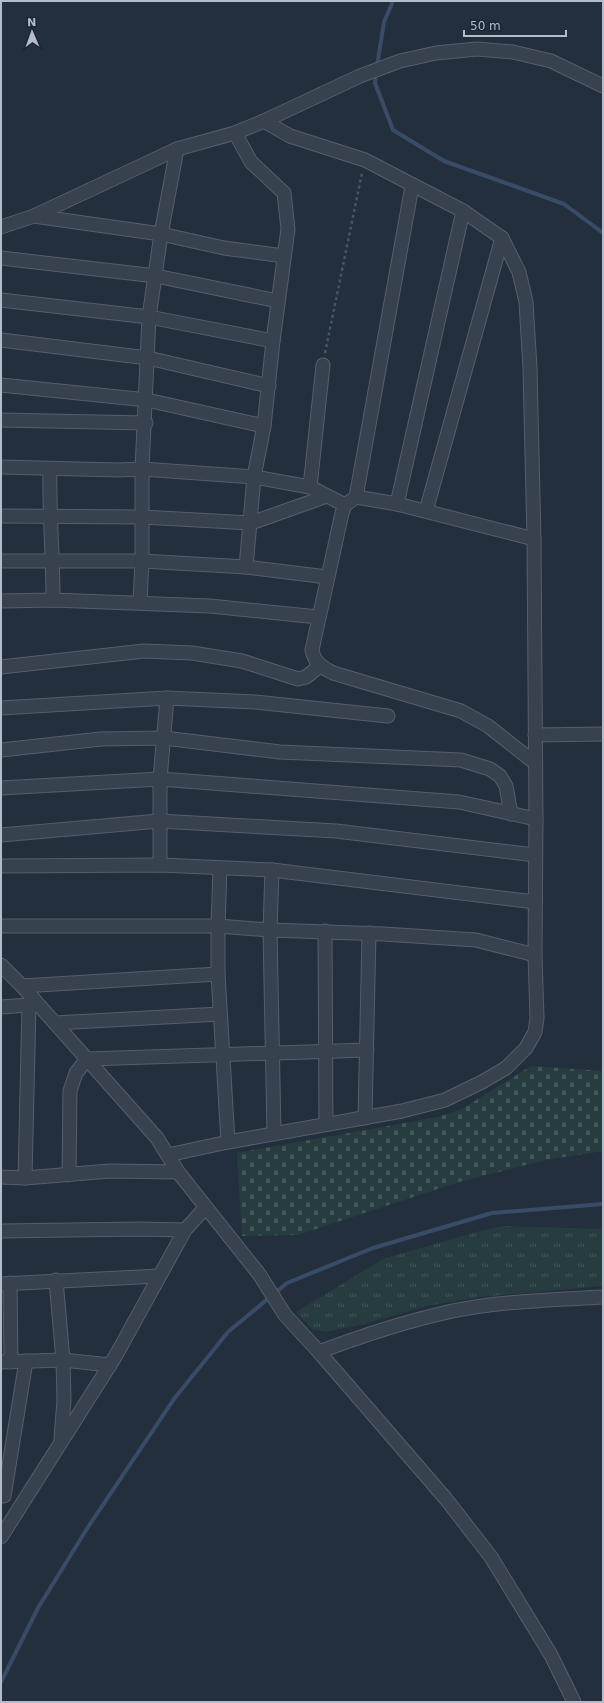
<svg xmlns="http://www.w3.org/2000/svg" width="604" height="1703" font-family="'DejaVu Sans',sans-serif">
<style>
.cemetery{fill:url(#cemetery-stones)}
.park{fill:url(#park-tufts)}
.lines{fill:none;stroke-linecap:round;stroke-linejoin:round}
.stream{stroke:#394c67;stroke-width:4}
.minor-casing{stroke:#565f6c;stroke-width:15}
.path{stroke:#44595c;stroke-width:2.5;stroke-dasharray:3 3;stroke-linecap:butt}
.minor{stroke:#38414e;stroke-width:13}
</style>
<defs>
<pattern id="cemetery-stones" width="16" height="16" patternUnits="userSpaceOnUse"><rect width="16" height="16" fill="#263c3f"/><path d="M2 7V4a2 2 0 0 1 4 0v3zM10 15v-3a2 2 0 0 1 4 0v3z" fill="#435659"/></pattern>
<pattern id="park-tufts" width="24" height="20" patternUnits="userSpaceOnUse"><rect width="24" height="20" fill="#263c3f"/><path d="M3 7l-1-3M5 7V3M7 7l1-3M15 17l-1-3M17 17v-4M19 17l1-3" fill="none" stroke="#435659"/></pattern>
</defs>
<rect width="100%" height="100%" fill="#242f3e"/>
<polygon class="cemetery" points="531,1066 603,1071 603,1151 546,1160 459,1182 298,1235 242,1236 237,1153 438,1117 462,1109"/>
<polygon class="park" points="503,1226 603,1229 603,1286 480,1297 427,1306 364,1324 326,1332 312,1329 296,1312 383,1259 480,1231"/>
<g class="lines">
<g class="stream">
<polyline points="377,66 384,22 393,1"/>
<polyline points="376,73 375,83 393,130 444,161 564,204 603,233"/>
<polyline points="1,1682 38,1608 88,1527 174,1399 228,1332 287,1283 373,1248 492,1213 603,1204"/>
</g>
<defs>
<g id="minor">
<polyline points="34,216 161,234 224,248 284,256"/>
<polyline points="1,227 34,216 177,149 235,133 264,121 360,76 400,61 436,53 477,49 513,52 551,61 603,86"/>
<polyline points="1,258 156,276 278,301"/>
<polyline points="1,300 149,317 273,341"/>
<polyline points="1,340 148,358 269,386"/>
<polyline points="1,385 147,400 264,426"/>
<polyline points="1,420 146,423"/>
<polyline points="1,467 118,470 142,469 254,477 310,487 345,505"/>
<path d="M50,469C49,512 53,556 53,600"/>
<polyline points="310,487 323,365"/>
<polyline points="356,497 412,186"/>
<polyline points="397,504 463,211"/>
<polyline points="426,511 502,238"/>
<polyline points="1,516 142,517 251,523 327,496"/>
<path d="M534,539L397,504L356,497L345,505L342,513L312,650C315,664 322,667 333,673L461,711L488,726L535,763"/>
<polyline points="1,561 142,561 246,567 254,477 264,426 273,341 288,229 284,193 251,162 235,133"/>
<polyline points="246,567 327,577"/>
<polyline points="1,601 53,600 210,606 318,617"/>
<polyline points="140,602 142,561 142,469 149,317 161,234 177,149"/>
<polyline points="1,667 144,651 192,653 242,661 298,679 306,677 320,666"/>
<polyline points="1,708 167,698"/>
<polyline points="535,735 603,734"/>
<polyline points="1,750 101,739 164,738 280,752 461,760 490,769 500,776 506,786 511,814"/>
<polyline points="1,788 160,779 459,802 536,819"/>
<polyline points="1,835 159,821 336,831 535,855"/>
<polyline points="160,865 160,779 167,698 255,702 388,716"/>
<polyline points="1,866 160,865 272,870 535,902"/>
<polyline points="220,868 218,926 218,974 228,1142"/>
<polyline points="272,870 270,930 274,1133"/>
<polyline points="1,926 218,926 270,930 383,934 476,940 535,955"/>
<polyline points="325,931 326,1124"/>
<polyline points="1,965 22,986 157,1138 178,1172 259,1274 285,1315 319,1352 446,1499 491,1557 551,1655 574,1702"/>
<polyline points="22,986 218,974"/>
<polyline points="1,1007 29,1005 33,998"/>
<polyline points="55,1023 220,1014"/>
<polyline points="365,1118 369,933"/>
<polyline points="168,1155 228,1142 402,1111 445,1100 482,1082 506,1068 526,1048 535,1032 537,1018 535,955 536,819 534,539 530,368 526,302 519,272 502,238 463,211 365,160 290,136 264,121"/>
<polyline points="69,1175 70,1091 76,1073 87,1059 367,1050"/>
<polyline points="1,1177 25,1178 110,1171 178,1172"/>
<polyline points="25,1178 29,1005"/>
<polyline points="1,1231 140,1229 185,1230"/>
<polyline points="56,1280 63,1360 64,1400 61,1438"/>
<polyline points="10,1283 11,1362"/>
<polyline points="1,1284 159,1276"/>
<path d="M319,1352C361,1336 404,1322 448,1312C498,1301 552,1300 603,1297"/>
<polyline points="1,1362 63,1360 110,1365"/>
<polyline points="4,1496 26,1361"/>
<polyline points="1,1537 115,1357 185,1230 205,1208"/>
</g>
</defs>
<use href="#minor" class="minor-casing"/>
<polyline class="path" points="325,353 362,173"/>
<use href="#minor" class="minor"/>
</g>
<rect width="604" height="1703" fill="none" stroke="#b4bcc9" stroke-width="4"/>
<g transform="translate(32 32) rotate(358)" stroke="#1d2633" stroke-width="3" paint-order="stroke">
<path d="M0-3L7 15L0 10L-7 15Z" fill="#b4bcc9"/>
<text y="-6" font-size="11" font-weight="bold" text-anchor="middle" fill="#b4bcc9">N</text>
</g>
<path d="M464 30v6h102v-6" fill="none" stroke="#b4bcc9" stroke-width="2"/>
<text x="470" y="30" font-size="12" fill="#b4bcc9" stroke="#1d2633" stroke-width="3" paint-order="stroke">50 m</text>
</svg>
